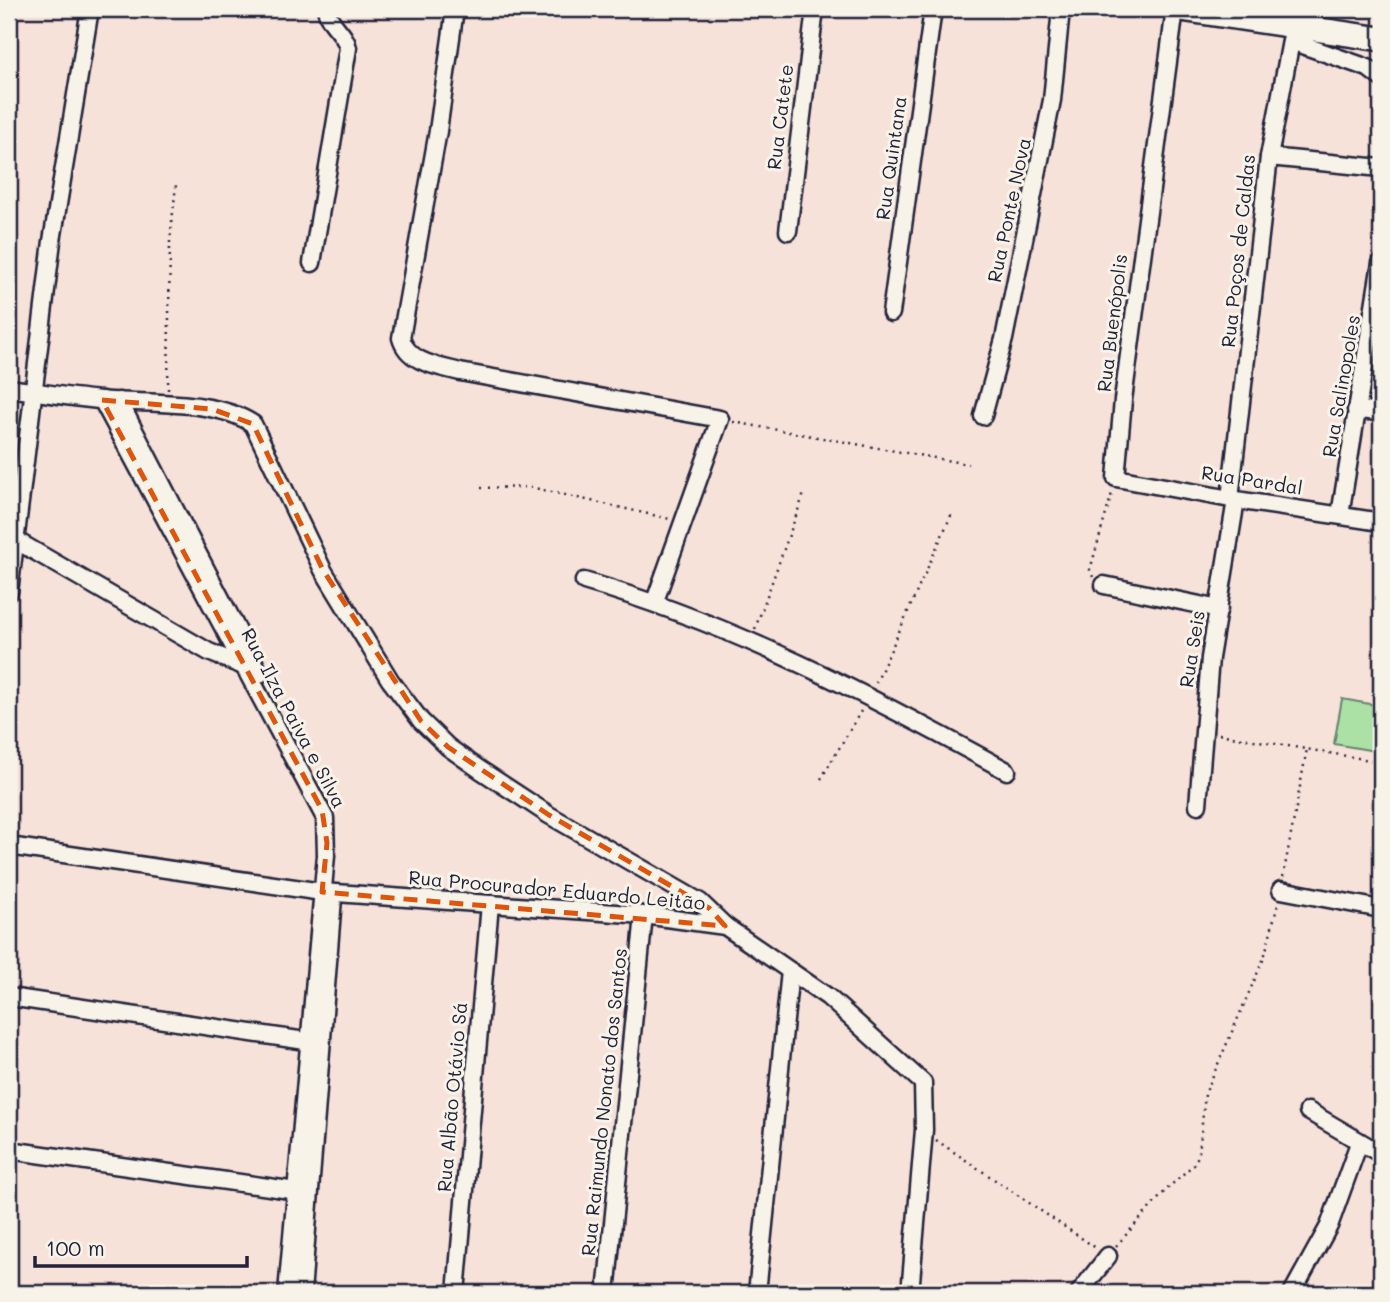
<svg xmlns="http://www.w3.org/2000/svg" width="1390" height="1302" font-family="Mali,sans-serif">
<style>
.green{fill:#abe1a4;stroke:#668270;stroke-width:2}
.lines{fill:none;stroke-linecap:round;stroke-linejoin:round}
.street-casing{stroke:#22223b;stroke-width:21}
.secondary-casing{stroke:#22223b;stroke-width:28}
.path{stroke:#22223b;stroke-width:2.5;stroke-dasharray:2 5;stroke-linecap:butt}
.street{stroke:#f7f3e8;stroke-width:16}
.secondary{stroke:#f7f3e8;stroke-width:23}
.marked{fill:none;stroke:#de560e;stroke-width:5;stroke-dasharray:14 9;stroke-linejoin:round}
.labels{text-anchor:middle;stroke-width:6;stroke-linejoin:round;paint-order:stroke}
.street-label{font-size:19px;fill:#22223b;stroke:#f7f3e8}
</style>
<rect width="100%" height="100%" fill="#f7e2da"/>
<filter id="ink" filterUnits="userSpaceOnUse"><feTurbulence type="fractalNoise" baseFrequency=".0143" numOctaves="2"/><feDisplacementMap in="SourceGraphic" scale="14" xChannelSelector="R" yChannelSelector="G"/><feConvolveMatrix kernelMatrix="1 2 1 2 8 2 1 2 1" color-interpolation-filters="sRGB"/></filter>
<g filter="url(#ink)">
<polygon class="green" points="1342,699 1381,706 1381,752 1334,744"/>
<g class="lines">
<defs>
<g id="street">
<path d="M455,9L438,131L401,338C408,363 438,366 460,372L720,419L655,601"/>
<polyline points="1175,9 1123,400 1116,478 1236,500 1381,522"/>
<polyline points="1291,41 1368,68 1381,78"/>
<polyline points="1269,157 1381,168"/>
<polyline points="788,231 815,9"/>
<path d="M312,263L348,48C345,32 329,25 326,9"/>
<polyline points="891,313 933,9"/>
<path d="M9,388C39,392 69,397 100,400C145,405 215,398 253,424L323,570L390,680L421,721L448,747L479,769L549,815L700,902L725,926"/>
<polyline points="102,400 325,818 326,855 287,1293"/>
<polyline points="119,401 260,674"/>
<polyline points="1356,410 1381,412"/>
<polyline points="983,416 1004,339 1052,100 1061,9"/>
<polyline points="1230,499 1269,157 1297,9"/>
<polyline points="1340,515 1381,263"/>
<polyline points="9,539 17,541 209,652 246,667"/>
<path d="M584,581C733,624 871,696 1007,771"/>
<polyline points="1104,585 1219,609"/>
<polyline points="9,592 52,241 90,9"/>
<polyline points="1198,805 1210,658 1236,500"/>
<polyline points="9,846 322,892 644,915 725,926 828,997 923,1083 924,1130 910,1293"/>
<polyline points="1281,890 1381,909"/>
<polyline points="9,997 319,1043"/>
<polyline points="1308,1111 1381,1154"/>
<polyline points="9,1150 304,1192"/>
<polyline points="302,1293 333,898"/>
<polyline points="456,1293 490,904"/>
<polyline points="606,1293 644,915"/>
<polyline points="757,1293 790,971"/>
<polyline points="1079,1293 1108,1256"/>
<polyline points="1292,1293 1329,1226 1359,1143"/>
</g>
<polyline id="secondary" points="1181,9 1381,39"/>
</defs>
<use href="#street" class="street-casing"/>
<use href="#secondary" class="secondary-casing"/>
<g class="path">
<polyline points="168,390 170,240 176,185"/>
<polyline points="733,422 968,464"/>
<polyline points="481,488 530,487 670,519"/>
<polyline points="1093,577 1090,570 1112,493"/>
<polyline points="755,629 805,491"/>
<polyline points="876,683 953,511"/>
<polyline points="1219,734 1381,762"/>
<polyline points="821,779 861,711"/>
<polyline points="1283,877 1307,749"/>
<polyline points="936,1140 1096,1248"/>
<polyline points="1116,1246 1168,1188 1195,1163 1199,1153 1205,1094 1264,958 1278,904"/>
</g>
<use href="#street" class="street"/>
<use href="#secondary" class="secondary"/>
</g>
</g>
<path class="marked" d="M102,400L212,409L253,424L323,570L421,721L448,747L549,815L709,908L725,926L322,892L327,843L322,810Z"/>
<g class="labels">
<g class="street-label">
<text transform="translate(780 117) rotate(-83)" y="7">Rua Catete</text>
<text transform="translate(891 158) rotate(-82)" y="7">Rua Quintana</text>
<text transform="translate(1009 210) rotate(-78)" y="7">Rua Ponte Nova</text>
<text transform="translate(1238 251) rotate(-84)" y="7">Rua Poços de Caldas</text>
<text transform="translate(1112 323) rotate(-83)" y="7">Rua Buenópolis</text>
<text transform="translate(1341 386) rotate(-80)" y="7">Rua Salinopoles</text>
<text transform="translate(1252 480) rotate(9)" y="7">Rua Pardal</text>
<text transform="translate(1192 649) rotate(-81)" y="7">Rua Seis</text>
<text transform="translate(294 718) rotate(62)" y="7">Rua Ilza Paiva e Silva</text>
<text transform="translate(557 890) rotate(5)" y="7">Rua Procurador Eduardo Leitão</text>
<text transform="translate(452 1097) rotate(-85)" y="7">Rua Albão Otávio Sá</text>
<text transform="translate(604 1102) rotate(-84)" y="7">Rua Raimundo Nonato dos Santos</text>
</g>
</g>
<rect width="1390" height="1302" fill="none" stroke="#f7f3e8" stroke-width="35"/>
<rect x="18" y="18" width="1355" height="1267" fill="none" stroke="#22223b" stroke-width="2.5" filter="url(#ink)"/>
<path d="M35 1256v10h212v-10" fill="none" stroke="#22223b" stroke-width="3.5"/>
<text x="46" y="1256" font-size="21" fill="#22223b" stroke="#f7f3e8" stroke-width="5" paint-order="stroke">100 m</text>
</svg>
